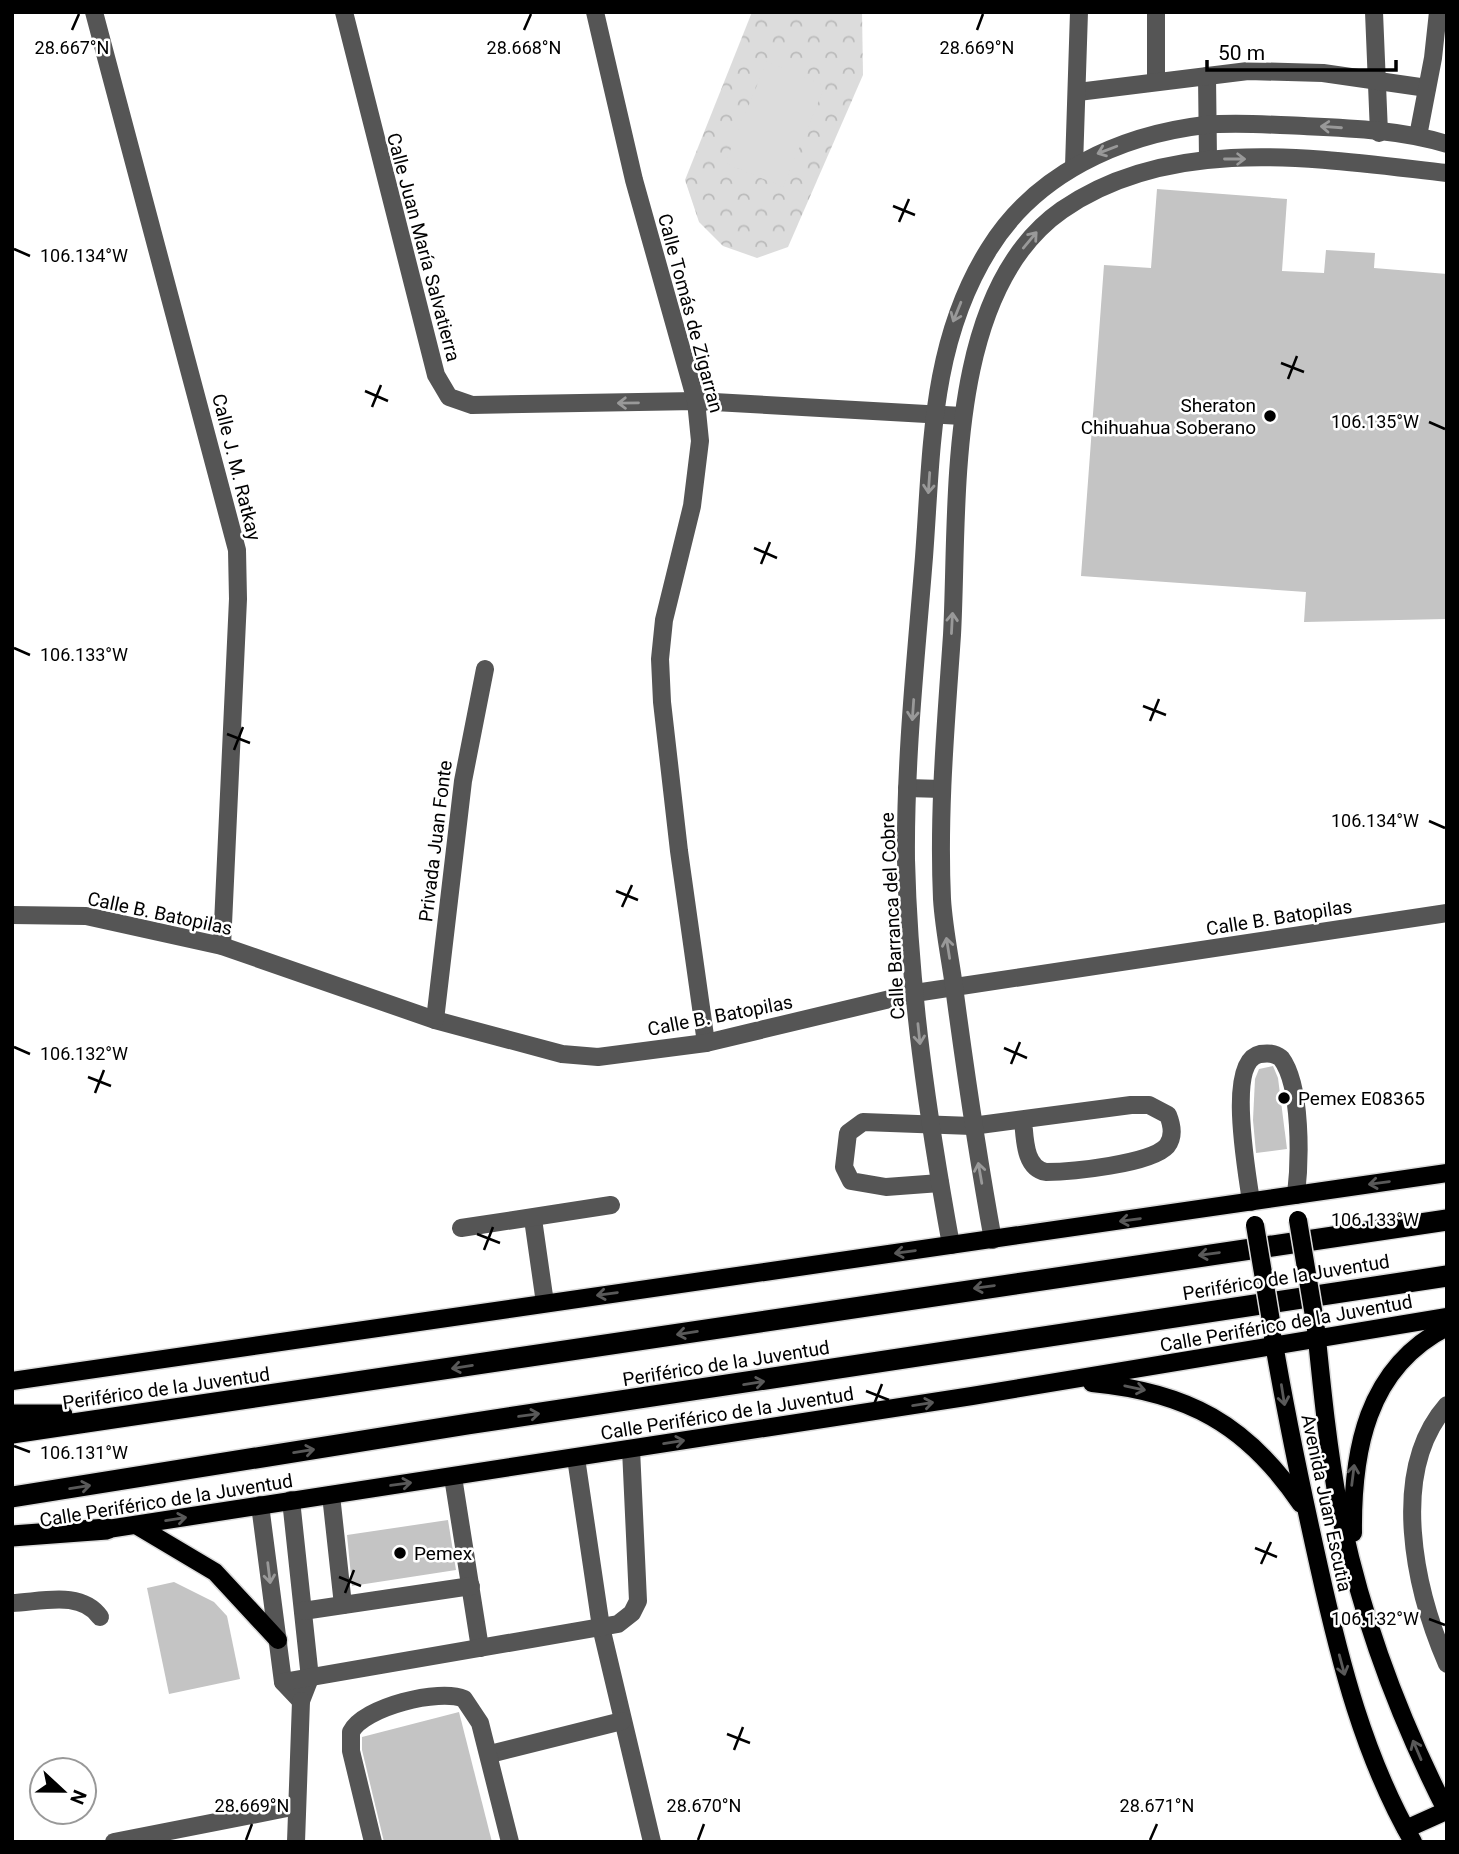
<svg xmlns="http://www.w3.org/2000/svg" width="1459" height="1854" font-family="Roboto,sans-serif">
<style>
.park{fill:url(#park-crowns)}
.garden{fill:#dcdcdc}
.building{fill:#c4c4c4}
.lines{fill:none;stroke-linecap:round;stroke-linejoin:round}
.major-casing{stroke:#dbdbdb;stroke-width:21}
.highway-casing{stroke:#dbdbdb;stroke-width:24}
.minor{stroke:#555;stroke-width:18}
.major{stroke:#000;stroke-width:18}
.highway{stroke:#000;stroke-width:21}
.major-bridge-casing{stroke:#dbdbdb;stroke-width:21;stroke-linecap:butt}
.major-bridge{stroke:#000;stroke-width:18}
.oneway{stroke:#999}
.oneway2{stroke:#595959}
.ticks{fill:none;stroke:#000;stroke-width:2.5}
.poi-dot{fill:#000;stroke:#fff;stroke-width:2.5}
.labels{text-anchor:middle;stroke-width:5;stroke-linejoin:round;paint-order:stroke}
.street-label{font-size:19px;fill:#000;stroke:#fff}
.poi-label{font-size:19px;fill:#000;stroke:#fff;text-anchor:start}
.ticks-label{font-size:18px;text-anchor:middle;fill:#000;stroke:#fff;stroke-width:5;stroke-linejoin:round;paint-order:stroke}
</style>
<defs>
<pattern id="park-crowns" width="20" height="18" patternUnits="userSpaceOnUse" patternTransform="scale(1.75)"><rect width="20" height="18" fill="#dcdcdc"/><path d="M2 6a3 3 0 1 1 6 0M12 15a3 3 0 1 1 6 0" fill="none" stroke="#bbb"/></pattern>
</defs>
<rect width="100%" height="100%" fill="#fff"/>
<polygon class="park" points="752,12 862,12 863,75 788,247 757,258 723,246 699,222 685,180"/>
<polygon class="garden" points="767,61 825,86 783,187 725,163"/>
<g class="building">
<polygon points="1157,189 1287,199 1282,271 1324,273 1326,250 1375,253 1374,268 1447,274 1446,619 1304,622 1306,592 1081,576 1104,265 1151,268"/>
<polygon points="1273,1066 1278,1078 1287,1149 1256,1153 1253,1120 1255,1079 1259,1069"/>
<polygon points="448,1520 456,1570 352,1586 347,1535"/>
<polygon points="174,1582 214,1602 227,1616 240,1679 169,1694 147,1588"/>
<polygon points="459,1712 492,1842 384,1842 362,1750 362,1737"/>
</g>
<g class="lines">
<defs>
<g id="major">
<path d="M1316,1329C1322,1389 1328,1449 1339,1508C1360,1613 1398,1716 1447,1812"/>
<path d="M1273,1338C1286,1415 1302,1491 1319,1567C1340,1662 1364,1757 1413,1842"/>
<polyline points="12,1381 1447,1173"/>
<path d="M1092,1383C1187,1392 1247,1424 1301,1504"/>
<polyline points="136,1525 215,1572 278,1640"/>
<polyline points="95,1531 972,1396 1447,1317"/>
<path d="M1353,1533C1352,1452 1366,1368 1447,1327"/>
<polyline points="1406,1829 1446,1811"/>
</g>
<g id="highway">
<polyline points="12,1415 62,1415"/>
<polyline points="12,1433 1447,1220"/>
<polyline points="12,1497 468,1424 1447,1276"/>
<polyline points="12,1536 107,1529"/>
</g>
</defs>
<use href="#major" class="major-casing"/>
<use href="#highway" class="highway-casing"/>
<g class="minor">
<polyline points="94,12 237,550 238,599 222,946"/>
<polyline points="344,12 436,375 449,397 472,405 696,401 962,416"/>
<polyline points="595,12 634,180 696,401 700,441 692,506 664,620 660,659 662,702 679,851 706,1043"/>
<polyline points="1156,12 1156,82"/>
<polyline points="1374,12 1379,133"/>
<polyline points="1207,76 1208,159"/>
<polyline points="1078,92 1248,71 1323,73 1427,88"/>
<polyline points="1418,136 1433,58 1438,12"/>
<polyline points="1074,166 1079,12"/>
<polyline points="907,788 942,789"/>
<polyline points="12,915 86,916 222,946 435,1020 562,1054 598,1057 706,1043 915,993 1447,913"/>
<polyline points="435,1020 463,781 485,669"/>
<path d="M940,1183L886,1187L851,1181L844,1167L848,1133L863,1122L972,1126L1131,1105H1149L1168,1115C1172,1125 1174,1137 1167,1146C1151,1164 1071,1172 1046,1172C1024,1168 1025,1138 1023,1120"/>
<path d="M1251,1202C1248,1176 1225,1061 1260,1054C1268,1053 1274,1053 1281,1058C1302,1086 1300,1161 1296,1195"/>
<polyline points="533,1219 545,1303"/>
<polyline points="461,1228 611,1205"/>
<path d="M993,1240C978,1158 966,1076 955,994C951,962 944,931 942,899C938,811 946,723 952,635C959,507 943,293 1062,210C1173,133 1321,159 1447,173"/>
<path d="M951,1245C928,1118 909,989 906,860C905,759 916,658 924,557C932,450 930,343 989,249C1035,174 1120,135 1205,125C1237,122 1272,125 1304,126C1350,128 1403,130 1447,144"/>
<path d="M1447,1405C1388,1472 1415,1590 1447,1664"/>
<polyline points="576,1458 601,1627 652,1842"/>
<polyline points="453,1477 480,1648"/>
<polyline points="331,1495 343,1605"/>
<polyline points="260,1505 283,1682 301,1701 310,1678 291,1500"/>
<path d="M12,1603C41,1602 81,1590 100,1617"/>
<polyline points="303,1611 471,1586"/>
<polyline points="283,1682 618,1624 632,1613 638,1601 631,1449"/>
<polyline points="490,1754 622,1721"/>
<polyline points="114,1842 297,1806"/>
<polyline points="296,1842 301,1701"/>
<path d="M373,1842L351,1751V1732C363,1707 440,1688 464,1699L480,1723L510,1842"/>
</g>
<use href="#major" class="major"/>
<use href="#highway" class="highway"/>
<defs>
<g id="major-bridge">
<polyline points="1298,1220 1315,1322"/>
<polyline points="1255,1225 1272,1327"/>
</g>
</defs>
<use href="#major-bridge" class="major-bridge-casing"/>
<use href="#major-bridge" class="major-bridge"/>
</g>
<defs><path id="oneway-shaft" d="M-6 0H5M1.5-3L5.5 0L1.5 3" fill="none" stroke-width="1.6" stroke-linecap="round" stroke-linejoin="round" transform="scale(1.75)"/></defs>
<g class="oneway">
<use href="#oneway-shaft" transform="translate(1331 127) rotate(-176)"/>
<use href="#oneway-shaft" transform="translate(1107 150) rotate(159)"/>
<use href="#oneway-shaft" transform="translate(1235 159)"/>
<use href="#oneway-shaft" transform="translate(1030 240) rotate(-50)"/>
<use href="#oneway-shaft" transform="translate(957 312) rotate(112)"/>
<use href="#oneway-shaft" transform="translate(628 403) rotate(179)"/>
<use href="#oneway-shaft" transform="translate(929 483) rotate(94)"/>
<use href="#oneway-shaft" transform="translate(952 623) rotate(-87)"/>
<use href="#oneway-shaft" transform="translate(913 710) rotate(94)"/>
<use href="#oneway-shaft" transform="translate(948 948) rotate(-99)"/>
<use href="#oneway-shaft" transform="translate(919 1034) rotate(84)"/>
<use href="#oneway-shaft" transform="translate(980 1173) rotate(-100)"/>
<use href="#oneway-shaft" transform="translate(269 1573) rotate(83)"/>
</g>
<g class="oneway2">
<use href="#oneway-shaft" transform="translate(1379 1183) rotate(172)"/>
<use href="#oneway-shaft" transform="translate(1130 1220) rotate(172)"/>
<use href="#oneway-shaft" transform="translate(905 1252) rotate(172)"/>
<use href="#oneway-shaft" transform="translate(1209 1254) rotate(172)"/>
<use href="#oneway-shaft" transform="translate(984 1287) rotate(172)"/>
<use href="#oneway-shaft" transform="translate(607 1294) rotate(172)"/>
<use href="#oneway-shaft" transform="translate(687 1333) rotate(171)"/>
<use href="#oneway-shaft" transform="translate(462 1367) rotate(171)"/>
<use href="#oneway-shaft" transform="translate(754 1383) rotate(-9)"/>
<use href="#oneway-shaft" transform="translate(1135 1388) rotate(12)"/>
<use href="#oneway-shaft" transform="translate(1283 1395) rotate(81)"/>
<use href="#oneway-shaft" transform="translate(923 1404) rotate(-9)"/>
<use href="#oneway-shaft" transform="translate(529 1415) rotate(-8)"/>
<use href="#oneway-shaft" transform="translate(674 1442) rotate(-9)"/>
<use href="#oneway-shaft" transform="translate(304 1451) rotate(-9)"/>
<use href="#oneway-shaft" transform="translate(1353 1475) rotate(-83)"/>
<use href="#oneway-shaft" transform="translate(401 1484) rotate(-8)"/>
<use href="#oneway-shaft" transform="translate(80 1487) rotate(-9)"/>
<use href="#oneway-shaft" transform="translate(176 1519) rotate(-9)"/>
<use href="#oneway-shaft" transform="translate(1342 1665) rotate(75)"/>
<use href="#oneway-shaft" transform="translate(1417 1750) rotate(-113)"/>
</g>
<path class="ticks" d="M72,30L79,14M524,30L531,14M977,30L983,14M893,206L915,215M899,222L909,199M14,249L30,256M1281,363L1304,372M1288,379L1297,356M365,391L388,401M372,407L381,385M1429,422L1445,429M754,548L777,558M761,564L770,542M14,648L30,655M1143,706L1166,715M1150,721L1159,699M227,734L250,743M234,750L243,727M1429,821L1445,828M616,891L638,900M622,907L632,885M14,1047L30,1054M1004,1048L1027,1058M1011,1064L1020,1042M88,1077L111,1086M95,1093L104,1070M1429,1220L1445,1226M477,1234L500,1243M484,1250L493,1227M866,1391L889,1400M873,1407L882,1384M14,1446L30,1452M1255,1548L1277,1557M1261,1564L1271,1542M339,1577L361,1586M345,1593L354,1570M1429,1619L1445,1625M727,1734L750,1743M734,1750L743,1727M246,1840L252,1824M698,1840L704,1824M1150,1840L1157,1824"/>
<g class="poi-dot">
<circle cx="1270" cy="416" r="7"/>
<circle cx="1284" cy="1098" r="7"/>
<circle cx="400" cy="1553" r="7"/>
</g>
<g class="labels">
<g class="street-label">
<text transform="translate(424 247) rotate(75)" y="7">Calle Juan María Salvatierra</text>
<text transform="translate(691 313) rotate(75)" y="7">Calle Tomás de Zigarran</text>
<text transform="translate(237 467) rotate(76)" y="7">Calle J. M. Ratkay</text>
<text transform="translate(435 841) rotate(-83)" y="7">Privada Juan Fonte</text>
<text transform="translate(160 913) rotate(12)" y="7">Calle B. Batopilas</text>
<text transform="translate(892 916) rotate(-93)" y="7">Calle Barranca del Cobre</text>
<text transform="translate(1279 917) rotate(-9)" y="7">Calle B. Batopilas</text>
<text transform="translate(720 1015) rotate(-11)" y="7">Calle B. Batopilas</text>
<text transform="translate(1286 1277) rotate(-9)" y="7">Periférico de la Juventud</text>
<text transform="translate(1286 1323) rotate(-10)" y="7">Calle Periférico de la Juventud</text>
<text transform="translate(726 1363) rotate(-9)" y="7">Periférico de la Juventud</text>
<text transform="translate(166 1388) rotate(-8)" y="7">Periférico de la Juventud</text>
<text transform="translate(727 1413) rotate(-9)" y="7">Calle Periférico de la Juventud</text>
<text transform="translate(166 1500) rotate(-9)" y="7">Calle Periférico de la Juventud</text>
<text transform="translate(1327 1503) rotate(78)" y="7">Avenida Juan Escutia</text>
</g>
<g class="poi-label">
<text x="1256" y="412" text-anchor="end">Sheraton<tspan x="1256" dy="22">Chihuahua Soberano</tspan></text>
<text x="1298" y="1105">Pemex E08365</text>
<text x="414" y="1560">Pemex</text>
</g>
</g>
<g class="ticks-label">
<text x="72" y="54">28.667°N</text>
<text x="524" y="54">28.668°N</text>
<text x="977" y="54">28.669°N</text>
<text x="84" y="262">106.134°W</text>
<text x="1375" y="428">106.135°W</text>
<text x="84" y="661">106.133°W</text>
<text x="1375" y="827">106.134°W</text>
<text x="84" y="1060">106.132°W</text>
<text x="1375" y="1226">106.133°W</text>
<text x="84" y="1459">106.131°W</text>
<text x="1375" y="1625">106.132°W</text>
<text x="252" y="1812">28.669°N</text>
<text x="704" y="1812">28.670°N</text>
<text x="1157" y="1812">28.671°N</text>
</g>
<rect width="1459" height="1854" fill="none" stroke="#000000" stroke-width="28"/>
<g transform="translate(63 1791) rotate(112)"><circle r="33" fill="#ffffff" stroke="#999999" stroke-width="2"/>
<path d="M0-5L12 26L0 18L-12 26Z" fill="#000000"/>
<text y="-10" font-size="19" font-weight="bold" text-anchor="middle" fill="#000000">N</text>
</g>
<path d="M1207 60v10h189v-10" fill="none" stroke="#000000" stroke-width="3.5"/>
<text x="1218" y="60" font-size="21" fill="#000000" stroke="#ffffff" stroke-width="5" paint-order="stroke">50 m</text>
</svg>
